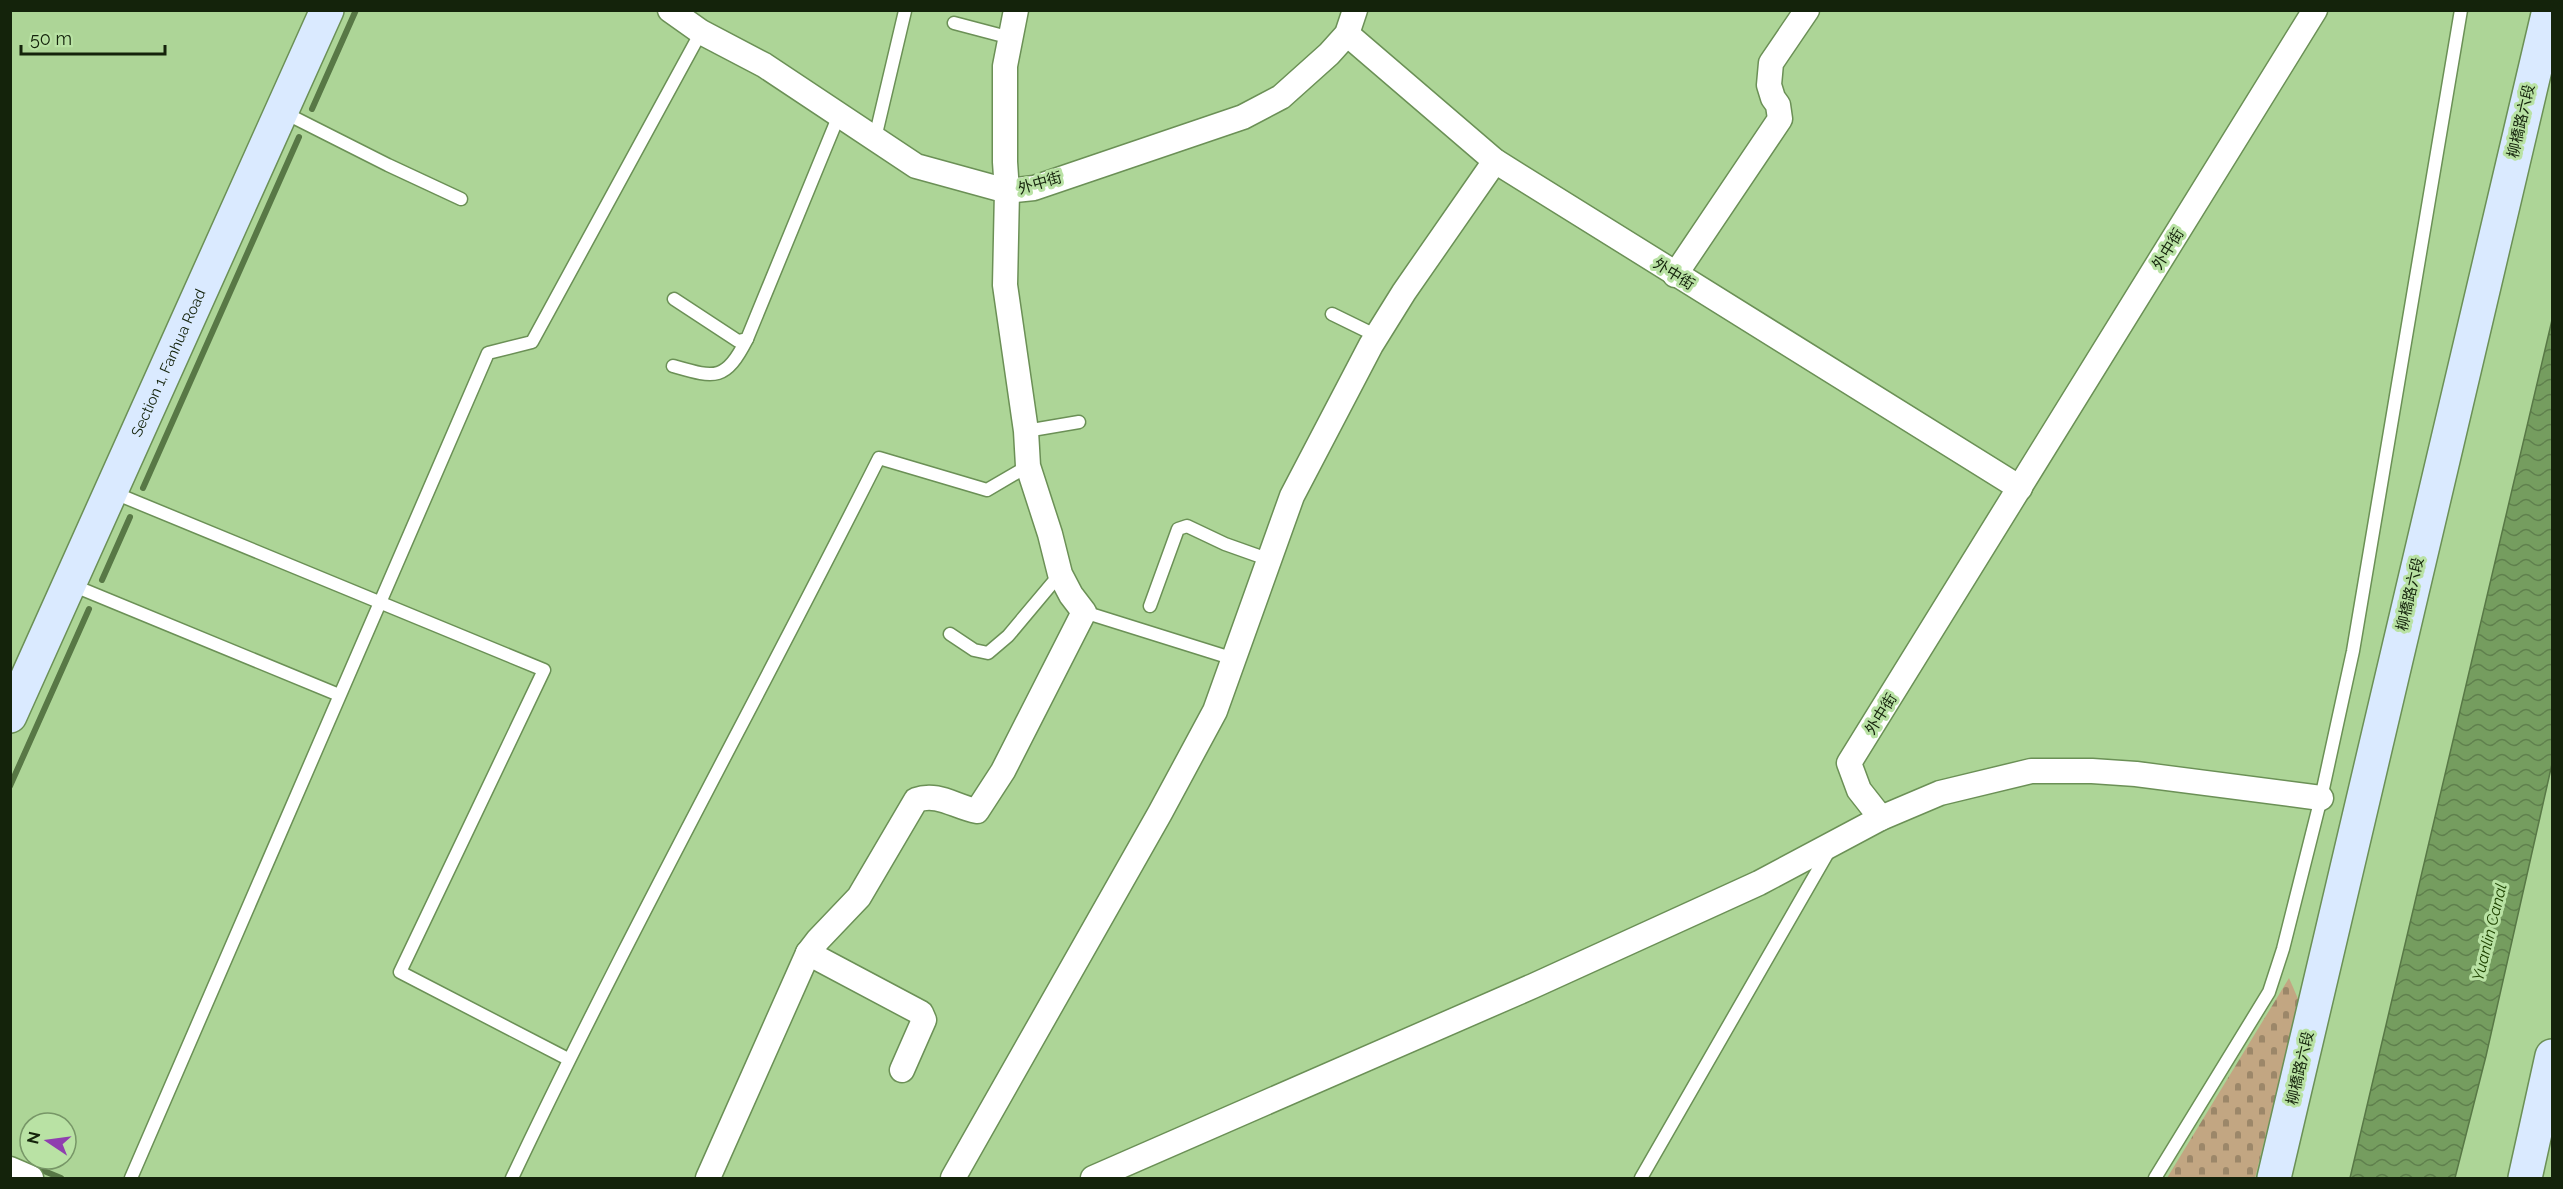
<svg xmlns="http://www.w3.org/2000/svg" width="2563" height="1189" font-family="Raleway,'Noto Sans TC',sans-serif">
<style>
.cemetery{fill:url(#cemetery-stones)}
.water{fill:url(#water-waves);stroke:#587846;stroke-width:1.5}
.lines{fill:none;stroke-linecap:round;stroke-linejoin:round}
.stream{stroke:#587846;stroke-width:6}
.service-casing{stroke:#6b9056;stroke-width:15}
.minor-casing{stroke:#6b9056;stroke-width:27}
.secondary-casing{stroke:#6b9056;stroke-width:36}
.service{stroke:#fff;stroke-width:12}
.minor{stroke:#fff;stroke-width:24}
.secondary{stroke:#daeaff;stroke-width:33}
.labels{text-anchor:middle;stroke-width:6;stroke-linejoin:round;paint-order:stroke}
.street-label{font-size:15px;fill:#14230b;stroke:#b9e2a4}
.water-label{font-size:16px;font-style:italic;fill:#1f4400;stroke:#b9e2a4}
</style>
<defs>
<pattern id="cemetery-stones" width="16" height="16" patternUnits="userSpaceOnUse" patternTransform="scale(1.5)"><rect width="16" height="16" fill="#c2a682"/><path d="M2 7V4a2 2 0 0 1 4 0v3zM10 15v-3a2 2 0 0 1 4 0v3z" fill="#9c8769"/></pattern>
<pattern id="water-waves" width="16" height="10" patternUnits="userSpaceOnUse" patternTransform="scale(1.5)"><rect width="16" height="10" fill="#759d5f"/><path d="M0 5q4-4 8 0t8 0" fill="none" stroke="#5f804d"/></pattern>
</defs>
<rect width="100%" height="100%" fill="#add597"/>
<polygon class="cemetery" points="2289,978 2299,1001 2255,1178 2167,1178"/>
<polygon class="water" points="2552,320 2552,764 2486,1056 2455,1178 2350,1178"/>
<g class="lines">
<g class="stream">
<polyline points="312,109 356,10"/>
<polyline points="143,488 299,137"/>
<polyline points="102,580 130,517"/>
<polyline points="10,786 89,609"/>
<polyline points="32,1166 61,1178"/>
</g>
<defs>
<g id="service">
<polyline points="954,23 1011,38"/>
<polyline points="283,112 388,165 461,199"/>
<polyline points="875,138 905,11"/>
<polyline points="674,299 738,341 747,339 839,115"/>
<polyline points="1332,314 1377,336"/>
<path d="M673,366C715,378 725,382 747,339"/>
<polyline points="1026,431 1079,422"/>
<polyline points="112,492 544,670 400,972 568,1059"/>
<polyline points="72,585 339,695"/>
<polyline points="1150,606 1178,529 1187,526 1225,544 1270,560"/>
<polyline points="1084,612 1234,659"/>
<polyline points="950,634 974,650 988,653 1008,636 1060,574"/>
<polyline points="131,1178 488,353 532,342 701,32"/>
<path d="M512,1178C627,935 758,699 879,458L987,490L1028,466"/>
<polyline points="1641,1178 1830,849"/>
<polyline points="2155,1178 2269,992 2283,949 2321,798 2353,651 2461,10"/>
</g>
<g id="minor">
<polyline points="670,10 701,32 764,65 916,166 1007,191 1034,188 1243,117 1281,97 1329,54 1347,34 1355,10"/>
<polyline points="1347,34 1495,161 2020,488"/>
<polyline points="1675,275 1780,119 1778,105 1773,98 1769,85 1771,63 1807,10"/>
<polyline points="1881,818 1859,790 1849,763 2315,10"/>
<polyline points="808,953 921,1013 924,1020 902,1070"/>
<polyline points="10,1169 31,1178"/>
<path d="M708,1178L808,953L818,940L859,897L916,800C938,792 955,807 977,811L1003,771L1084,612L1071,595L1060,574L1050,534L1028,466L1026,431L1005,285L1007,191L1005,162V66L1016,10"/>
<polyline points="953,1178 1160,813 1215,711 1292,496 1371,345 1404,292 1495,161"/>
<polyline points="1093,1178 1533,986 1759,883 1881,818 1940,793 2031,771 2092,771 2136,774 2321,798"/>
</g>
<g id="secondary">
<path id="s1" d="M10,716L327,10"/>
<polyline points="2274,1178 2549,10"/>
<polyline points="2525,1178 2552,1056"/>
</g>
</defs>
<use href="#service" class="service-casing"/>
<use href="#minor" class="minor-casing"/>
<use href="#secondary" class="secondary-casing"/>
<use href="#service" class="service"/>
<use href="#minor" class="minor"/>
<use href="#secondary" class="secondary"/>
</g>
<g class="labels">
<g class="street-label">
<text transform="translate(2521 121) rotate(-77)" y="5">柳橋路六段</text>
<text transform="translate(1040 183) rotate(-16)" y="5">外中街</text>
<text transform="translate(2168 249) rotate(-58)" y="5">外中街</text>
<text transform="translate(1674 274) rotate(32)" y="5">外中街</text>
<text dy="5" stroke="none"><textPath href="#s1" startOffset="387">Section 1, Fanhua Road</textPath></text>
<text transform="translate(2410 594) rotate(-77)" y="5">柳橋路六段</text>
<text transform="translate(1881 714) rotate(-58)" y="5">外中街</text>
<text transform="translate(2300 1068) rotate(-77)" y="5">柳橋路六段</text>
</g>
<g class="water-label">
<text transform="translate(2489 932) rotate(-76)" y="6">Yuanlin Canal</text>
</g>
</g>
<rect width="2563" height="1189" fill="none" stroke="#14230b" stroke-width="24"/>
<g transform="translate(48 1141) rotate(283)"><circle r="28" fill="#b9e2a4" stroke="#779667" stroke-width="1.5"/>
<path d="M0-4.5L10 22L0 15L-10 22Z" fill="#8f3faf"/>
<text y="-9" font-size="16" font-weight="bold" text-anchor="middle" fill="#14230b">N</text>
</g>
<path d="M21 45v9h144v-9" fill="none" stroke="#14230b" stroke-width="3"/>
<text x="30" y="45" font-size="18" fill="#14230b" stroke="#b9e2a4" stroke-width="4.5" paint-order="stroke">50 m</text>
</svg>
